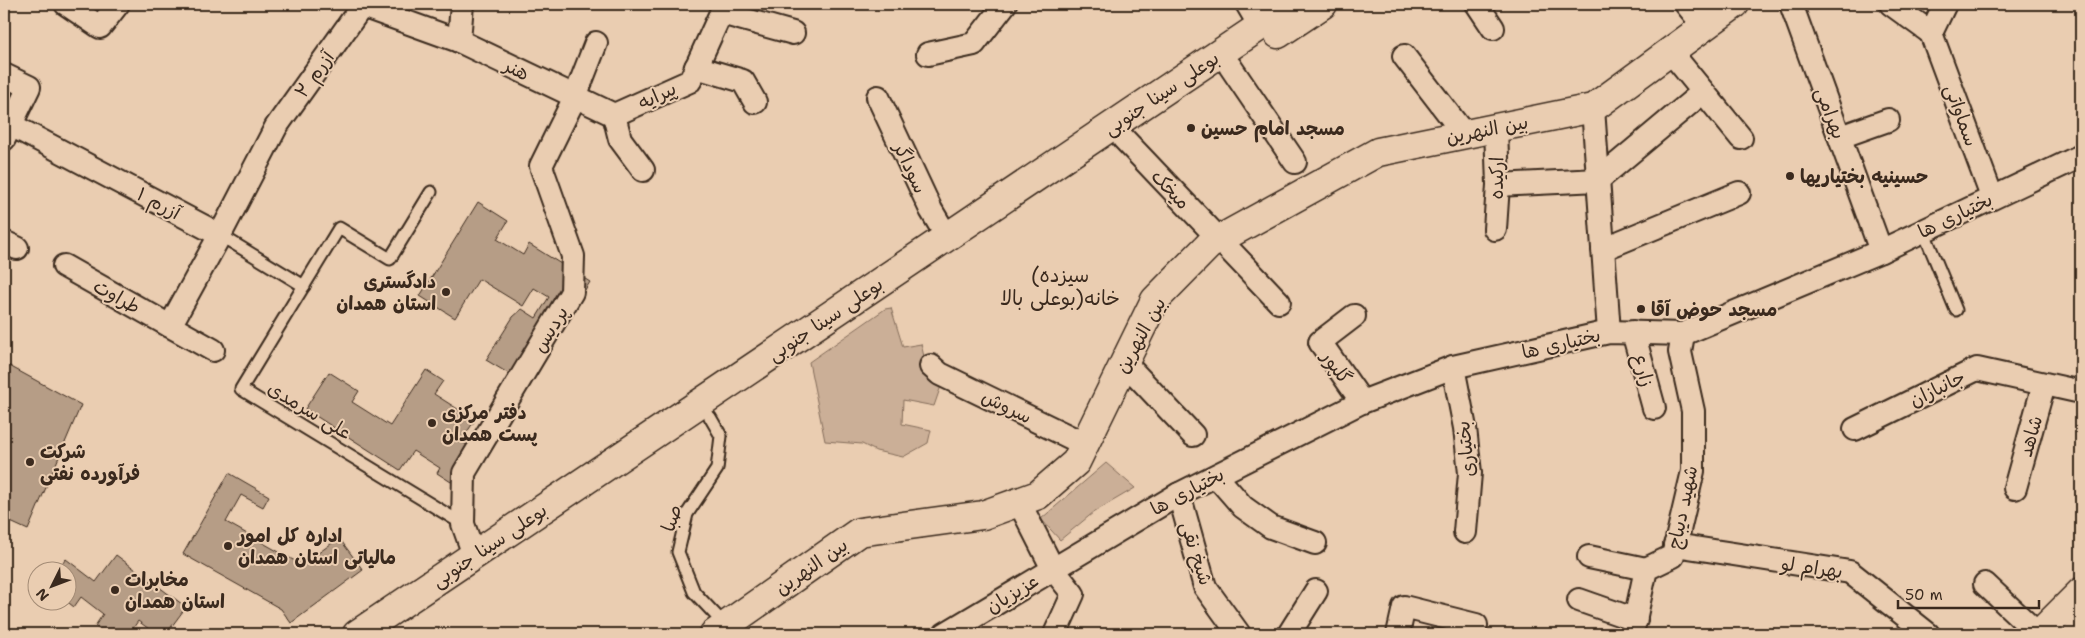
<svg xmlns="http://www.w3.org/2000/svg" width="2085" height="638" font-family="'Shantell Sans','Playpen Sans Arabic',sans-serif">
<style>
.green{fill:#cbaf97;stroke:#836c5a}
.building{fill:#b69d86;stroke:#3b2a1e}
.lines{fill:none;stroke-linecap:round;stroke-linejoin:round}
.service-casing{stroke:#3b2a1e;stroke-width:15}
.minor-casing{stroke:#3b2a1e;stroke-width:26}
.tertiary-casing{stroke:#3b2a1e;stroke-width:31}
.secondary-casing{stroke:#3b2a1e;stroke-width:31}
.primary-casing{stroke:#3b2a1e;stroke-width:31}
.service{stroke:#eacdb1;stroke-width:11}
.minor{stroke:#eacdb1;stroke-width:22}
.tertiary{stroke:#eacdb1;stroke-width:28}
.secondary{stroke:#eacdb1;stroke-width:28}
.primary{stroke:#eacdb1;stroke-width:28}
.poi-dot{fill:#3b2a1e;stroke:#eacdb1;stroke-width:2}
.labels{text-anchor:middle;stroke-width:4;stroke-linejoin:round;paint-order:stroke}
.street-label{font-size:19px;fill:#3b2a1e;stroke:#eacdb1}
.poi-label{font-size:19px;font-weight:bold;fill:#3b2a1e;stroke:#eacdb1;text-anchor:start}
.neighbourhood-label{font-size:20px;fill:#3b2a1e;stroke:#eacdb1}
</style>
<rect width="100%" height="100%" fill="#eacdb1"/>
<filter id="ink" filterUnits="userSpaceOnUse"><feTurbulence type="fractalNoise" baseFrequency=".02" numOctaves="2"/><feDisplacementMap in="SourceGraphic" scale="10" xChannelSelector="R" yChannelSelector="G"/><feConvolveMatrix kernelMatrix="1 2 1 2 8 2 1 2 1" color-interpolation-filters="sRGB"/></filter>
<g filter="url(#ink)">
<g class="green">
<polygon points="891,308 903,347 921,344 926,365 942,383 934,406 903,400 902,424 931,430 928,443 903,457 876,451 862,444 825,441 809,362 885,309"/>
<polygon points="1106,463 1135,488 1094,512 1060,540 1041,519"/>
</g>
<g class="building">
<polygon points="478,202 508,221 497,239 523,255 529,244 590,282 526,384 486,360 513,317 522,309 536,318 549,297 534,288 523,306 479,279 455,318 420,296"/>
<polygon points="4,363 81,405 28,530 4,519"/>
<polygon points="426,370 443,381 434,394 475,420 461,441 473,449 451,482 437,473 440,468 413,451 400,470 305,409 329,372 359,391 352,402 390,426"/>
<polygon points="229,473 269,496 263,507 241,495 226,522 302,565 339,538 363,570 291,623 281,609 183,554"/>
<polygon points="116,555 186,607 166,634 156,634 138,621 129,634 105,634 95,626 103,614 81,597 74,607 65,600 68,600 68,570 57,570 66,559 96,582"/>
</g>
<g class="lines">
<defs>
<g id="service">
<polyline points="431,192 390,259 339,228 241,389 463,524"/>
<polyline points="1923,230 1956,310"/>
<polyline points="220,235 304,286"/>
<polyline points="710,417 721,436 717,469 687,514 678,552 694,592 726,626"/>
</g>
<g id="minor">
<polyline points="66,4 100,27 118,4"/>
<polyline points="1247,4 1260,26"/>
<polyline points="1477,4 1493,28"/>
<polyline points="1686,4 1704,26"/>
<polyline points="1791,4 1881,251"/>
<polyline points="1891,4 1931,33"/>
<polyline points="721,13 793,33"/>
<polyline points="1931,33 1992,197"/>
<polyline points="1931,33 1945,4"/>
<polyline points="459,41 462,4"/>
<polyline points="1670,51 1741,138"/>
<polyline points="928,54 974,44 1005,4"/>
<polyline points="1404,56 1464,134"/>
<polyline points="1230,66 1295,162"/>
<polyline points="696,67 743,81 755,102"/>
<polyline points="4,75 29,87 4,139"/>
<polyline points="878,97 931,210 947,237"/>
<polyline points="1593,108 1609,332"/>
<polyline points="614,115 620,139 643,170"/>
<polyline points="11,125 220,235"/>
<polyline points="1840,137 1888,120"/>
<polyline points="1123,138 1279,302"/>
<polyline points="1498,185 1598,180 1703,92"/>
<polyline points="1495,229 1498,185 1496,128"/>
<polyline points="4,242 17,248"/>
<polyline points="1603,249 1739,193"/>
<polyline points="64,266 170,326"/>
<polyline points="1354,316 1320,342 1362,402"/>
<polyline points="1633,332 1654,408"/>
<polyline points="213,350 170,326 220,235 276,127 362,6 459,41 614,115 690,81 725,4"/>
<polyline points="1124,362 1193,435"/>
<polyline points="931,366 940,374 1084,444"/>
<polyline points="1453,367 1465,428 1470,473 1465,532"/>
<polyline points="1855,429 1977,369 2081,392"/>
<polyline points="1216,476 1243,507 1271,527 1315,543"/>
<polyline points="2015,488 2044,384"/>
<polyline points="1179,494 1205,587 1239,634"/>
<polyline points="1019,502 1053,569 1073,594 1055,634"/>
<polyline points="1675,545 1850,572 1928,634"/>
<polyline points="474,555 463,524 464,473 572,292 573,256 541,166 575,97 596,43"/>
<polyline points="1589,557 1646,569"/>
<polyline points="1985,584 2038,634"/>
<polyline points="1579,600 1636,620"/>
<polyline points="945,634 1179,494 1362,402 1453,367 1609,332 1683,334 1881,251 2081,156"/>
<polyline points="1289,634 1316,591"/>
<polyline points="1398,634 1404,607 1476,625"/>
<polyline points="1632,634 1646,569 1673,556 1693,471 1693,411 1680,352 1683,334"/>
</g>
<polyline id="tertiary" points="714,634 859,532 983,515 1038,495 1076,462 1155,300 1209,245 1378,152 1593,108 1735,4"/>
<g id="secondary">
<polyline points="2039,634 2081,592"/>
<polyline points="2078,634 2081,631"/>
</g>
<g id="primary">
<polyline points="1278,34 1323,4"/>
<polyline points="357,634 1293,4"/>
</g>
</defs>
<use href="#service" class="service-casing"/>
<use href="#minor" class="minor-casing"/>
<use href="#tertiary" class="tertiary-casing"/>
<use href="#secondary" class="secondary-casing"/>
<use href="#primary" class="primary-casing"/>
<use href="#service" class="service"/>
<use href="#minor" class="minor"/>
<use href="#tertiary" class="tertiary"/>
<use href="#secondary" class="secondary"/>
<use href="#primary" class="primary"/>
</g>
</g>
<g class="poi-dot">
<circle cx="1191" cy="128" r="5"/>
<circle cx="1790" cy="176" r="5"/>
<circle cx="446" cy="292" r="5"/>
<circle cx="1641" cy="309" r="5"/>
<circle cx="432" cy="423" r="5"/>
<circle cx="30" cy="462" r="5"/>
<circle cx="228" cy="546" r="5"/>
<circle cx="115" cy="590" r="5"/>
</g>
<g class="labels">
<g class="street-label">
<text transform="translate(517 69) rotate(26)" y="7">هنر</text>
<text transform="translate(314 74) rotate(-54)" y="7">آزرم ۲</text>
<text transform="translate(1161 93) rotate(-34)" y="7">بوعلی سینا جنوبی</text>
<text transform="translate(657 95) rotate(-25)" y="7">پیرایه</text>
<text transform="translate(1831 113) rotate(70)" y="7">بهرامی</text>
<text transform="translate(1962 115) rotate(70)" y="7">سماواتی</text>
<text transform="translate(1487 129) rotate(-11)" y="7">بین النهرین</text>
<text transform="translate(911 168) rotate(65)" y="7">سوداگر</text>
<text transform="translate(1496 178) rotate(-89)" y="7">ارکیده</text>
<text transform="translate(1171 189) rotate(46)" y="7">میخک</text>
<text transform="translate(159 203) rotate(28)" y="7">آزرم ۱</text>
<text transform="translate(1955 215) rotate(-26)" y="7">بختیاری ها</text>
<text transform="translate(117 296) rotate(29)" y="7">طراوت</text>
<text transform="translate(825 319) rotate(-34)" y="7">بوعلی سینا جنوبی</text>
<text transform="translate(550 329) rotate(-59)" y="7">پردیس</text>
<text transform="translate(1140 335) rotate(-61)" y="7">بین النهرین</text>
<text transform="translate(1561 343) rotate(-13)" y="7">بختیاری ها</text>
<text transform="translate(1337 367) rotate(54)" y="7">گلپور</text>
<text transform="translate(1644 370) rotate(74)" y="7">زارع</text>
<text transform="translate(1937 388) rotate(-26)" y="7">جانبازان</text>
<text transform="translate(1007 406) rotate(26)" y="7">سروش</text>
<text transform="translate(310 410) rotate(31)" y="7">علی سرمدی</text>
<text transform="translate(2030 436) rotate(-74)" y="7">شاهد</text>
<text transform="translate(1465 449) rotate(-96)" y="7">بختیاری</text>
<text transform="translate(1187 491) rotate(-28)" y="7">بختیاری ها</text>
<text transform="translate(1682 507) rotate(-78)" y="7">شهید دیباج</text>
<text transform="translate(671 518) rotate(-71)" y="7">صبا</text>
<text transform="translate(489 545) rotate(-34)" y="7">بوعلی سینا جنوبی</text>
<text transform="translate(1197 553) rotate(72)" y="7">شیخ نقی</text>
<text transform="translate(811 566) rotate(-35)" y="7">بین النهرین</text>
<text transform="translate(1812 567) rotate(8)" y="7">بهرام لو</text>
<text transform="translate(1012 593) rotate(-31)" y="7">عزیزیان</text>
</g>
<g class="poi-label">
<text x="1201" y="135">مسجد امام حسین</text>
<text x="1800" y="183">حسینیه بختیاریها</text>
<text x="436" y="288" text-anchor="end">دادگستری<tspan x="436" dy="22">استان همدان</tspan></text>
<text x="1651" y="316">مسجد حوض آقا</text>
<text x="442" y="419">دفتر مرکزی<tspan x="442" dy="22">پست همدان</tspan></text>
<text x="40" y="458">شرکت<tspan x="40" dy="22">فرآورده نفتی</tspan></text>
<text x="238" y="542">اداره کل امور<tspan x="238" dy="22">مالیاتی استان همدان</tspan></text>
<text x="125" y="586">مخابرات<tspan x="125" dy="22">استان همدان</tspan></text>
</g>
<g class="neighbourhood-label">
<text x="1060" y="282">(سیزده<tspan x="1060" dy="23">خانه(بوعلی بالا</tspan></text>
</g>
</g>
<rect width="2085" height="638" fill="none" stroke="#eacdb1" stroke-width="20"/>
<rect x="10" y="10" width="2065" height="618" fill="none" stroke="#3b2a1e" stroke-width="2" filter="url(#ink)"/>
<g transform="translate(52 586) rotate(228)"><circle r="24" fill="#eacdb1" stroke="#a48c76"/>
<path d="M0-4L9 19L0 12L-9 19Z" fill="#3b2a1e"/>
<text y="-8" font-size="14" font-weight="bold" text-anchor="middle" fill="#3b2a1e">N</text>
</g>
<path d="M1898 600v8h141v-8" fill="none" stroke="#3b2a1e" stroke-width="2.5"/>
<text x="1905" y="600" font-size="15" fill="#3b2a1e" stroke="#eacdb1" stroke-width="4" paint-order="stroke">50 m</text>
</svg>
